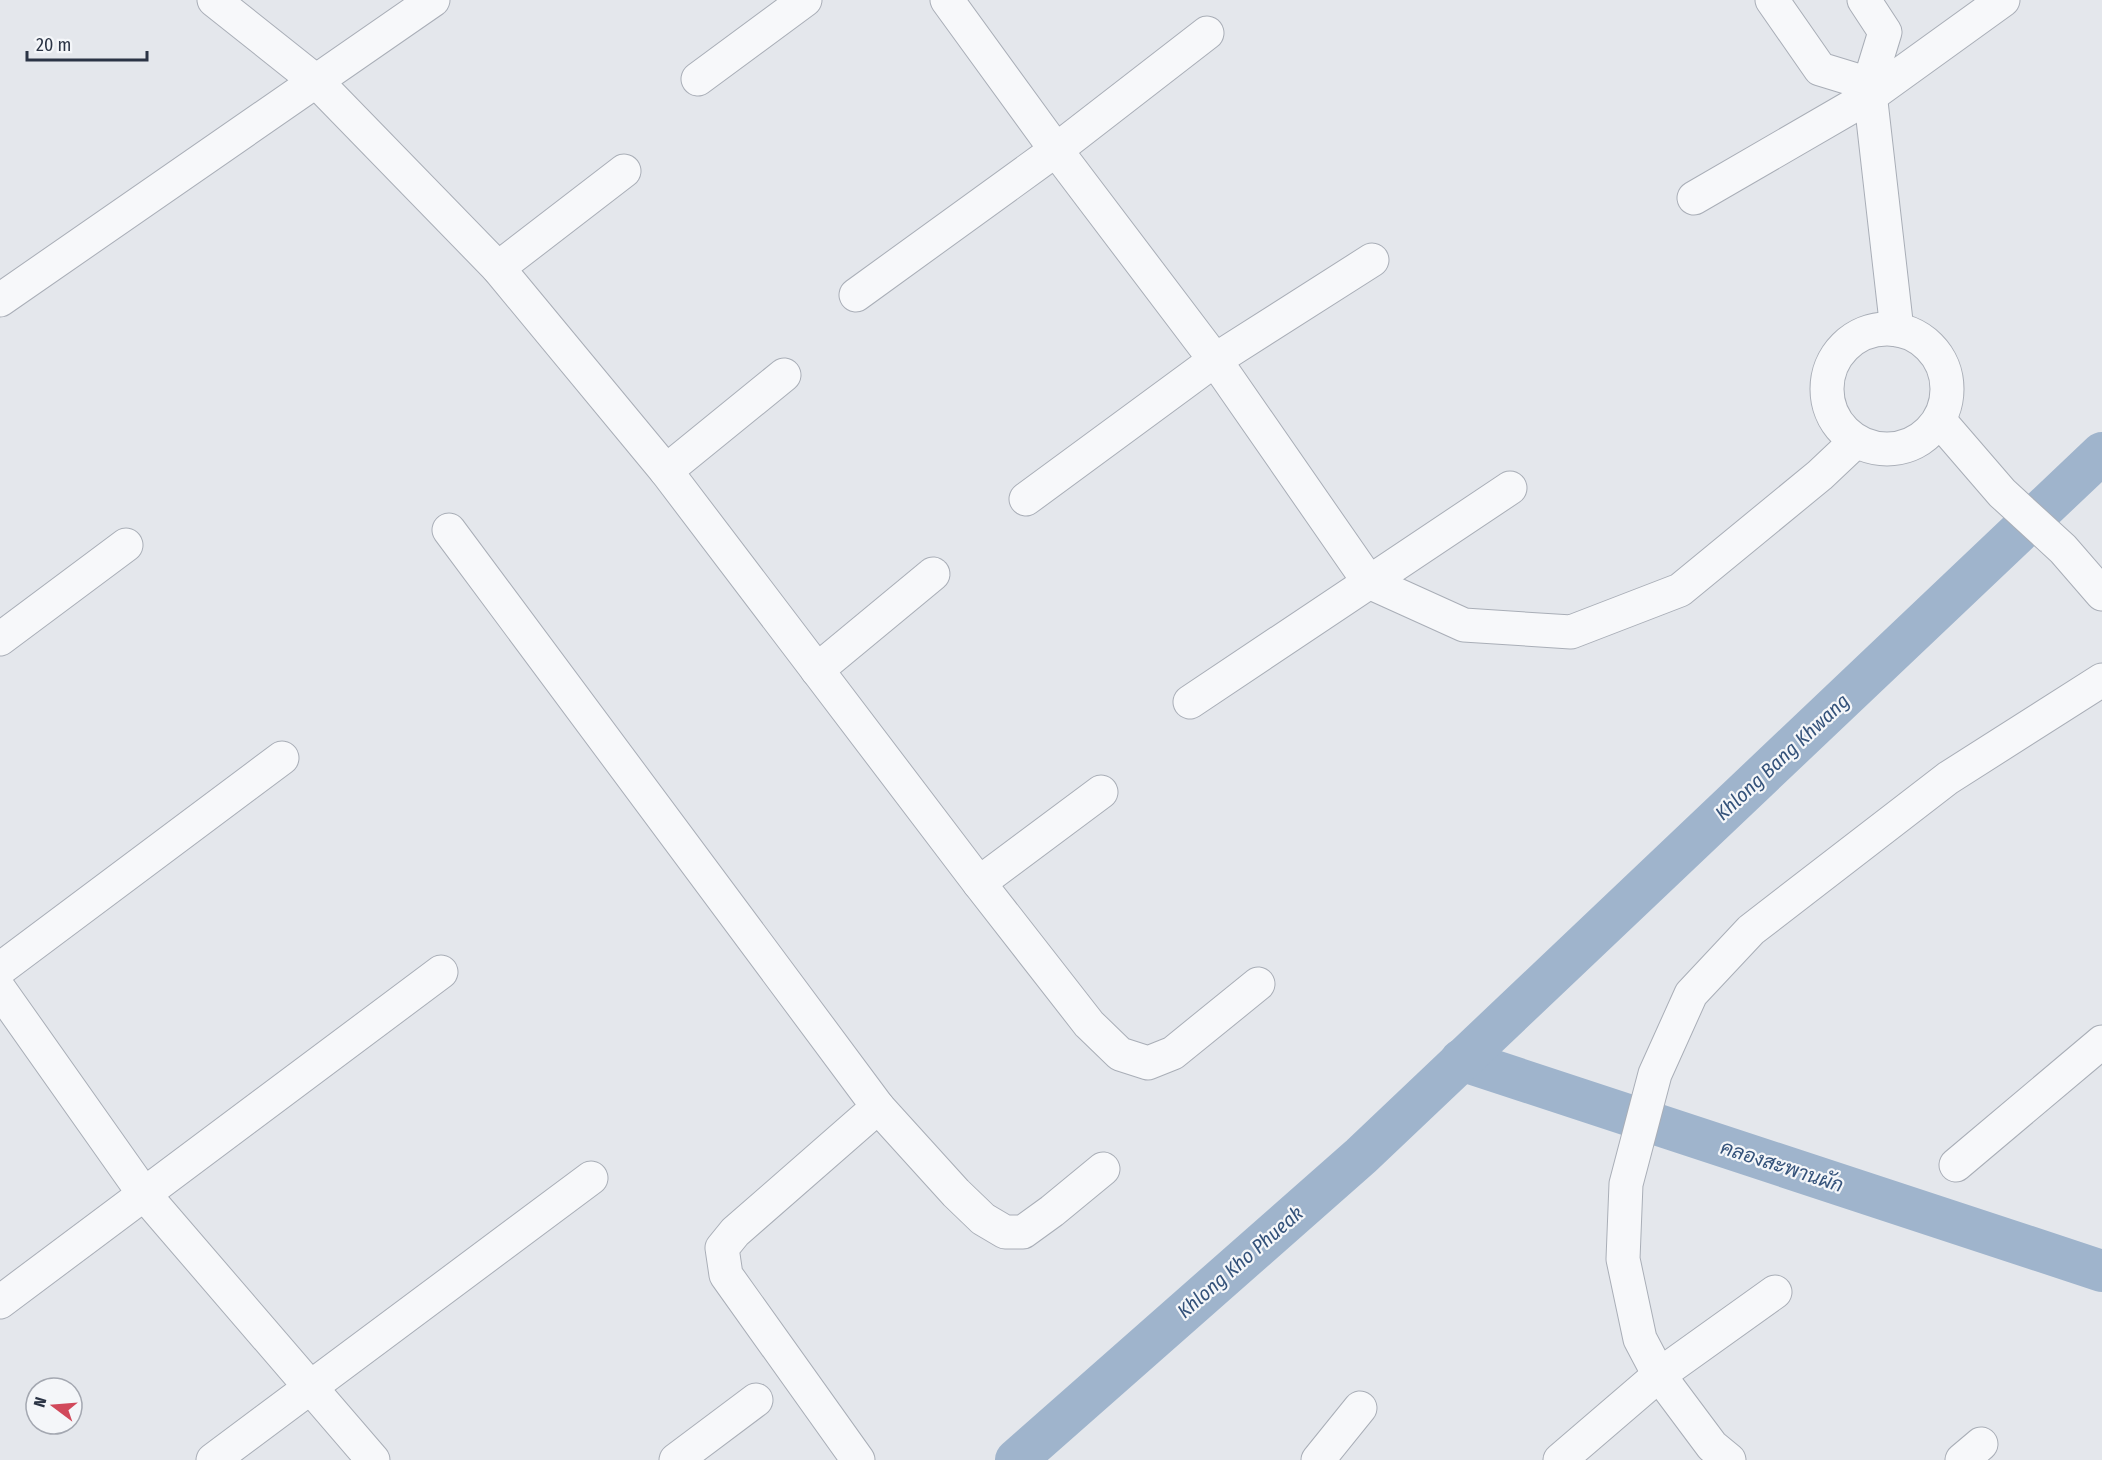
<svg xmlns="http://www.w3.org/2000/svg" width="2102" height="1460" font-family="'Fira Sans Condensed',Sarabun,sans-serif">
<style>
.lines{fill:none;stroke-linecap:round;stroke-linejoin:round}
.canal{stroke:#9fb4cc;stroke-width:42}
.minor-casing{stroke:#a9aeb7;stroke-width:35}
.minor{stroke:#f7f8fa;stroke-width:33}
.labels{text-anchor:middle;stroke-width:4.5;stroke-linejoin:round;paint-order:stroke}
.water-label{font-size:20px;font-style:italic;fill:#34527a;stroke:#f4f6f9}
</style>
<rect width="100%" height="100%" fill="#e4e7ec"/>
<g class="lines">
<g class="canal">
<polyline points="1461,1060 2102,1271"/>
<polyline points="1016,1460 1361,1156 2102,453"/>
</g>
<defs>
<g id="minor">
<polyline points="214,0 317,82 498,268 666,471 979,883 1089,1024 1120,1054 1148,1063 1173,1053 1258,984"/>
<polyline points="947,0 1056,150 1215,360 1369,582 1464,625 1571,632 1680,590 1820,475 1856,441"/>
<polyline points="1772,0 1820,69 1869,84"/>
<polyline points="1864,0 1885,32 1869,84 1897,330"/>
<polyline points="698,79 805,0"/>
<polyline points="1694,198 1870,96 2003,0"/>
<polyline points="498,268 624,171"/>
<polyline points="856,295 1056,150 1207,33"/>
<polyline points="0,300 433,0"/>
<circle cx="1887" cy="389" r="60"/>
<polyline points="1939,420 2002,493 2063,549 2102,594"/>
<polyline points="666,471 784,375"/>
<polyline points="1026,499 1215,360 1372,260"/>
<polyline points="449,530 878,1107 735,1232 722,1248 726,1275 858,1460"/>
<polyline points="0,639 126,545"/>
<polyline points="817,670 933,574"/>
<polyline points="1190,702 1510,488"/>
<polyline points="979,883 1101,792"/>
<polyline points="0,969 282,758"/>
<polyline points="0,990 144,1194 373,1460"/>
<polyline points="878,1107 956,1193 983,1219 1005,1232 1023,1232 1052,1211 1103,1169"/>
<polyline points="1956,1165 2102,1042"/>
<polyline points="0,1302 441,972"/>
<polyline points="213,1460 591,1178"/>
<polyline points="676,1460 756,1400"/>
<polyline points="1318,1460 1360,1408"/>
<polyline points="1560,1460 1659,1375 1775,1292"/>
<polyline points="1729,1460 1712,1446 1659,1375 1640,1339 1623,1259 1626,1184 1655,1074 1691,994 1751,930 1948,778 2102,680"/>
<polyline points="1962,1460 1981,1444"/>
</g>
</defs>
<use href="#minor" class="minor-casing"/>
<use href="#minor" class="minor"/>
</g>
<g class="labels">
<g class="water-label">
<text transform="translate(1782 757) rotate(-43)" y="7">Khlong Bang Khwang</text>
<text transform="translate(1782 1166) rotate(18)" y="7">คลองสะพานผัก</text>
<text transform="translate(1240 1262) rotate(-41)" y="7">Khlong Kho Phueak</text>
</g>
</g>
<g transform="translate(54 1406) rotate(286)"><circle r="28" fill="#f4f6f9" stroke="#a4a8b1" stroke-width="1.5"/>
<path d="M0-4.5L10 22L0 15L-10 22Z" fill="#d1495b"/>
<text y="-9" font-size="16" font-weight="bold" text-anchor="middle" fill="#2b3445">N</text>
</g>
<path d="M27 51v9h120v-9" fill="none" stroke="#2b3445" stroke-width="3"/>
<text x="36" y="51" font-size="18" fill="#2b3445" stroke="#f4f6f9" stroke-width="4.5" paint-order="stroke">20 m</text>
</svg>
